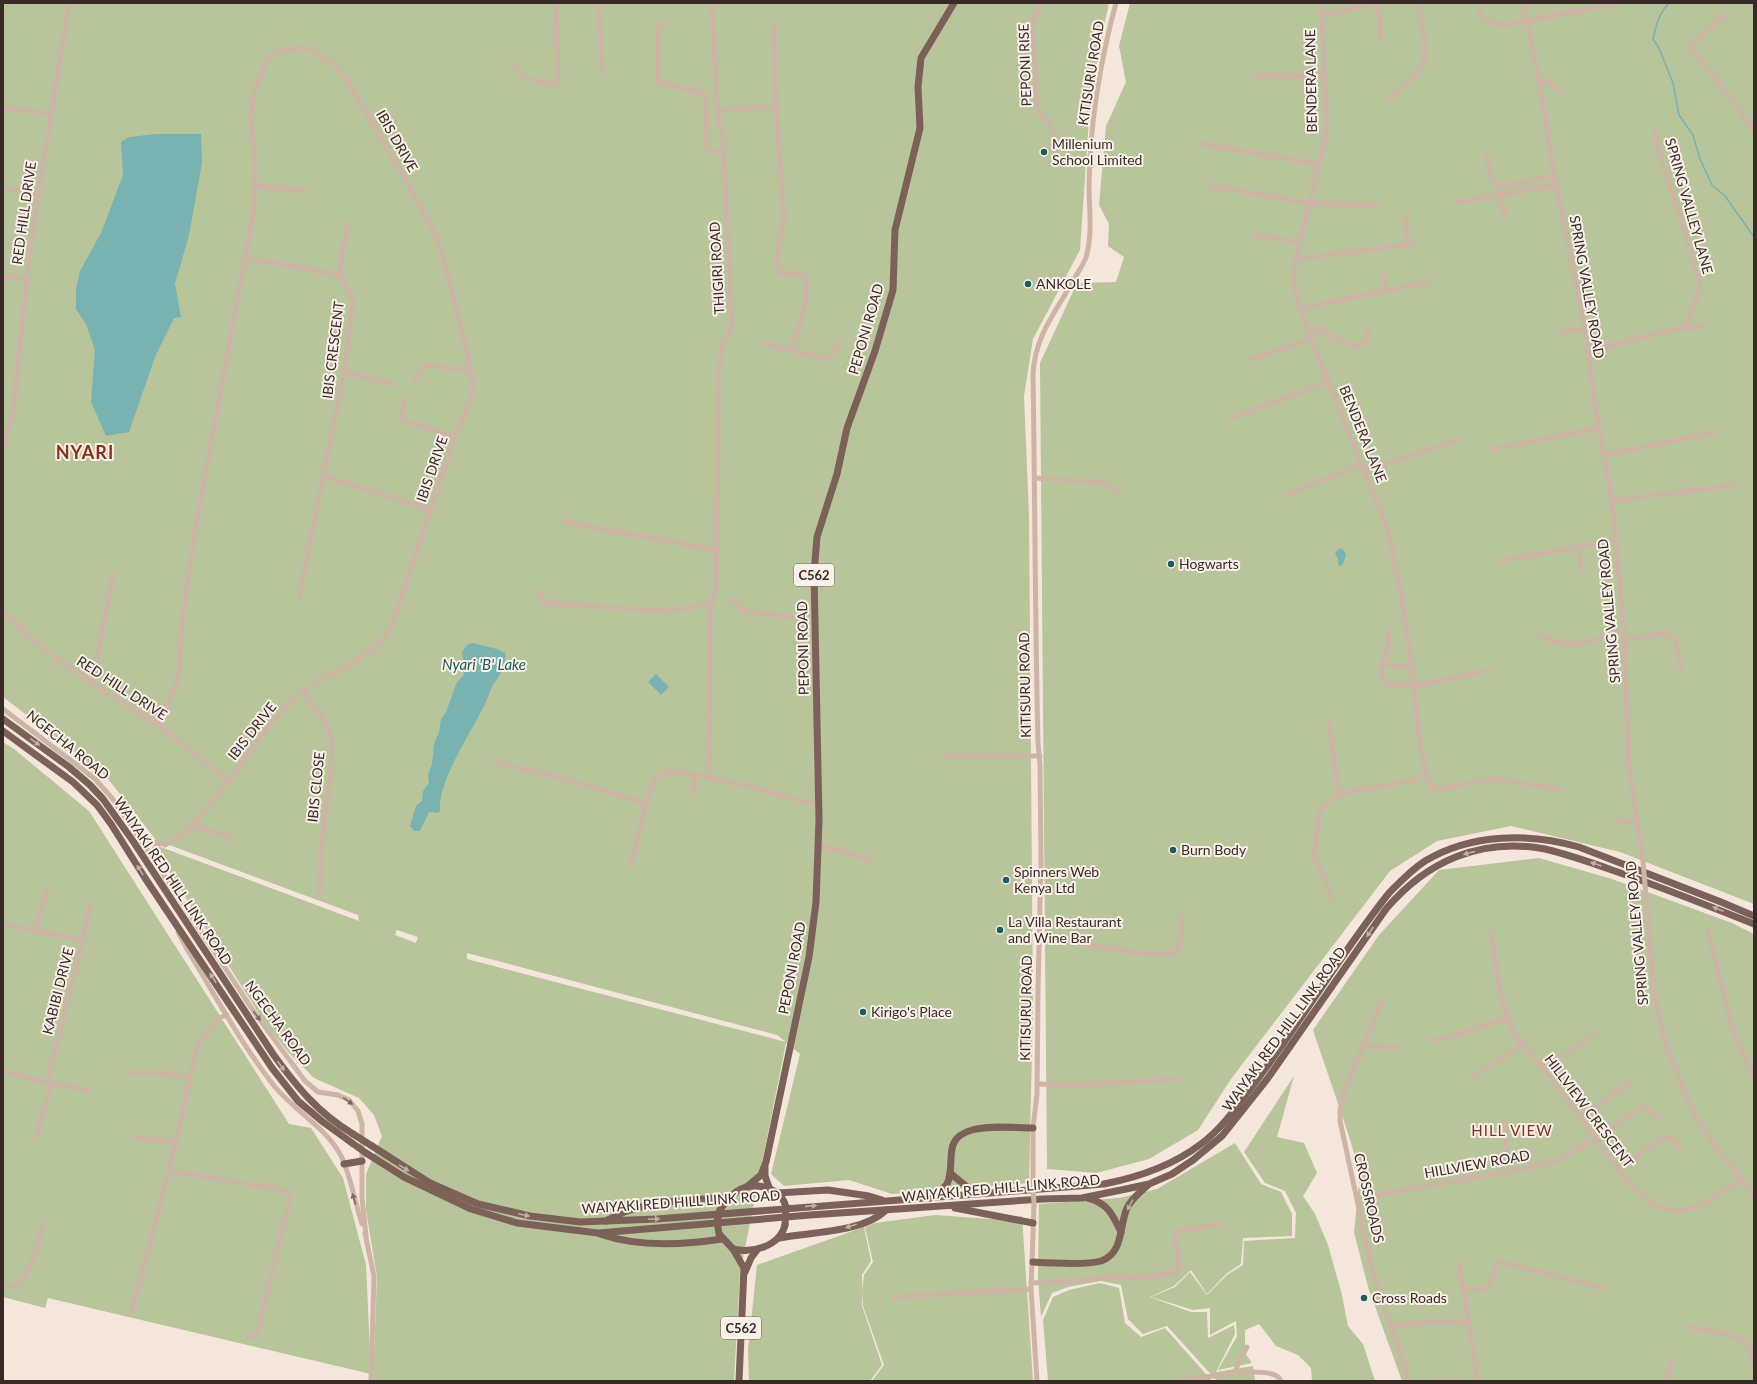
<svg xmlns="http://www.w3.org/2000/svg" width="1757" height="1384" font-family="Lato,sans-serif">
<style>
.green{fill:#b8c49a;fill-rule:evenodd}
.water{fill:#78b3b1}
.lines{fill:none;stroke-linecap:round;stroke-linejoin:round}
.stream{stroke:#78b3b1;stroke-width:1.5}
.minor{stroke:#cdb5a6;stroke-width:5}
.major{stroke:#7b6157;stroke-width:7}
.minor-bridge{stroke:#cdb5a6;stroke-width:5}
.major-bridge{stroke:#7b6157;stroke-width:7}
.oneway{fill:#c1b0a7}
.oneway2{fill:#7b6960}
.poi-dot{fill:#1a5d5d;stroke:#fbf1e8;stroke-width:1.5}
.labels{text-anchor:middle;stroke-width:4;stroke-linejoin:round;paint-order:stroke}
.shield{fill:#fbf1e8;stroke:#726661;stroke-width:1}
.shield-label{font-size:13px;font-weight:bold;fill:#382b27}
.street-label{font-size:14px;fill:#382b27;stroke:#fbf1e8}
.poi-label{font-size:14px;fill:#382b27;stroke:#fbf1e8;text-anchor:start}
.water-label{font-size:15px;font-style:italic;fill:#1a5d5d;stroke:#fbf1e8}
.neighbourhood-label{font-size:15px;letter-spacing:1px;fill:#8d2e1a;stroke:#fbf1e8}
.district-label{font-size:18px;font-weight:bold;letter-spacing:1px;fill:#8d2e1a;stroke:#fbf1e8}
</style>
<rect width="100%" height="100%" fill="#f4e6db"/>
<g class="green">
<path d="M3,3H1109L1099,48L1089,119L1080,250L1033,339L1024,396L1029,516L1033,1005L1029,1183L892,1194L849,1180L784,1186L771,1174L800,1054L786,1043L740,1273L734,1381H373L377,1277L366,1210V1174L382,1136L374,1115L359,1098L314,1078L289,1053L266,1025L159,855L158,846L359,921L358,915L156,840L105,775L3,697ZM397,930L418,937L416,943L395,935ZM467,953L777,1035L786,1042L467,959Z"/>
<polygon points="1130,3 1754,3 1754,904 1620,852 1511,826 1437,841 1390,871 1231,1079 1198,1130 1149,1159 1096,1173 1047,1169 1040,363 1077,283 1116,282 1124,257 1108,246 1109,224 1099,205 1106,126 1126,82 1119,46"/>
<polygon points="3,742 14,749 89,811 289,1124 311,1128 343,1178 366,1265 371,1374 48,1298 45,1308 3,1297"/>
<polygon points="1539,858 1612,879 1732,923 1754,934 1754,1381 1402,1381 1368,1287 1354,1232 1360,1174 1349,1136 1313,1030 1379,935 1439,870"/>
<polygon points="1294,1076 1277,1137 1304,1143 1317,1173 1303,1196 1315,1214 1328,1245 1342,1295 1348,1326 1363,1344 1375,1381 1312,1381 1311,1368 1298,1355 1276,1346 1259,1324 1245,1330 1245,1353 1252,1363 1218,1370 1237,1336 1236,1321 1210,1335 1210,1308 1193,1310 1151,1297 1175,1287 1190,1272 1207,1295 1227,1275 1243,1265 1244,1241 1295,1238 1296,1213 1285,1191 1265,1183 1244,1152"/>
<polygon points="1235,1143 1261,1184 1281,1192 1292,1214 1292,1236 1243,1238 1241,1264 1226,1274 1207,1294 1191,1270 1174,1286 1150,1297 1191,1312 1207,1312 1208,1338 1234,1325 1235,1334 1216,1372 1253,1366 1255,1381 1217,1381 1167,1326 1143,1334 1128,1319 1121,1285 1101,1281 1068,1287 1052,1293 1041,1317 1038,1279 1039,1204 1119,1198 1157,1189"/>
<polygon points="935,1215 991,1219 1022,1216 1033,1381 872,1381 884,1365 863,1306 862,1291 862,1306 882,1365 870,1381 749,1381 748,1350 757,1265 864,1227 871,1261 862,1275 862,1291 864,1275 873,1262 865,1227 875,1223"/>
<polygon points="1100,1283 1119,1288 1125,1323 1141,1337 1165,1328 1212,1381 1048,1381 1043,1320 1053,1297 1069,1290"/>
</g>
<g class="water">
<polygon points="156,134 201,134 202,163 189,235 175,284 181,317 174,318 155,357 129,432 106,436 91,402 95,350 86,324 76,309 76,289 80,271 101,233 123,175 121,142 129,137"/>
<polygon points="1340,548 1344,550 1346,555 1343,564 1340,566 1338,565 1338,559 1335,553"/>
<path d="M473,643L497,649L505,653C507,668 499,675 492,687C489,692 488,698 485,704C472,731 437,782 440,811L438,813L429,812L420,831H414L410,826L416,806L422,801L423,791L429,783L428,775L432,764L434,744L439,732L441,719L446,712L457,682L463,676L465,669L462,652L468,644Z"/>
<polygon points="656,674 669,687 661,695 648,682"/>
</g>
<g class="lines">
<path class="stream" d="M1669,3C1659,13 1656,26 1653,39L1659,48L1673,83L1679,115L1693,135L1700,159L1712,185L1725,196L1754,237"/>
<g class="minor">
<polyline points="599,3 602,70"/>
<polyline points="1041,3 1032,23 1036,81 1036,102 1039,112 1043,119 1048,122 1056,138 1050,144"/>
<polyline points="1321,3 1323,16"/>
<polyline points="1374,3 1323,16 1322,18 1327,120 1326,136 1297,253 1293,278 1295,291 1311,339 1388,531 1401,594 1412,666 1420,745 1428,782 1431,787 1436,790 1484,780 1497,779 1559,789"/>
<polyline points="1378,3 1381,40"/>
<path d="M1481,3L1479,13C1487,21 1495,24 1505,25L1619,3"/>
<polyline points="1523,3 1539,80 1555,180 1585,329 1595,405 1612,501 1624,630 1629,767 1643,861"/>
<polyline points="1726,15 1691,44 1691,47 1754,130"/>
<path d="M774,22L776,106L784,217L776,262L777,267L780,273L802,275C814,292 797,332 791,351"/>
<polyline points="664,25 659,26 658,29 658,82 703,93 706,96 707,148 712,152 724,151"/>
<polyline points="513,65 520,76 554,85 558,82 556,3"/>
<polyline points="1256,75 1325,77"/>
<path d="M1539,80C1549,82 1555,84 1560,93"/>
<path d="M1388,99C1399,90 1420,75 1424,61C1428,46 1420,19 1418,3"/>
<polyline points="3,108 51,113"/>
<polyline points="719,110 776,106"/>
<polyline points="1198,143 1318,164"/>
<path d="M1486,156C1489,166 1490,183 1500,187L1554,175"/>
<polyline points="255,185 305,191"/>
<polyline points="1212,186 1309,203 1377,205"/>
<polyline points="3,189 38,194"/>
<polyline points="1499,195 1505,217"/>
<polyline points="1458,202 1556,185"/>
<polyline points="1406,217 1408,245"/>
<polyline points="1254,235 1300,242"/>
<polyline points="246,258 330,273 340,278 345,284 353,302 344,372 299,597"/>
<polyline points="1296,259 1413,244"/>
<polyline points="3,276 27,279"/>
<polyline points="1384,276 1386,291"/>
<polyline points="338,277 348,224"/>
<polyline points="1301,308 1428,282"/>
<polyline points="1686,327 1689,329 1704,326"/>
<polyline points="1561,331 1585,329"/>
<polyline points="1310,333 1318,329 1354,347 1358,346 1367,340 1369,326"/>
<polyline points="765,344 825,358 828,358 840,345"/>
<polyline points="1588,352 1657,333 1686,327 1700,288 1699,278 1660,155 1655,132"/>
<polyline points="1251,359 1311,339"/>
<polyline points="344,372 392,384"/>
<polyline points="414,381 423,367 426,365 455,369 471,369"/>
<polyline points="405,400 401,417 402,420 455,437"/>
<polyline points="1232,418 1329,381"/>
<polyline points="3,449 13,413 31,241 69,3"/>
<polyline points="1493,449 1599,428"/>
<polyline points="1604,455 1716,432"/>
<polyline points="1365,471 1458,440"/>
<polyline points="324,476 431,510"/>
<polyline points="1035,478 1103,482 1119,493"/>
<polyline points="1287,495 1362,464"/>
<polyline points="1612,501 1734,485"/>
<polyline points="564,522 717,550"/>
<polyline points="1579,547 1581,570"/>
<polyline points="1501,561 1615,540"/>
<polyline points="539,592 543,602 547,603 666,611 696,607 712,601"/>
<polyline points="732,600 743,611 816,620"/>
<polyline points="3,612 44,650 92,683 157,724 229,782"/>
<polyline points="1389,631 1388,646 1382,665 1412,666"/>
<path d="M1541,635C1568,653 1596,640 1624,630"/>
<polyline points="1624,640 1664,633 1675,638 1681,668"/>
<path d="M1382,665C1381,671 1379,678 1385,682C1398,693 1470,674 1489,670"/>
<polyline points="92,683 113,575"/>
<polyline points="304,692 326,724 332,740 331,772 321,849 320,893"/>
<polyline points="3,709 77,765 95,779 112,798 143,843 254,1012 305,1081 318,1092 338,1095 349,1100 358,1111 362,1124 362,1198 366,1236"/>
<polyline points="1329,723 1339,794 1320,810 1314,858 1320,867 1332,900"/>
<polyline points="943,756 1040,756"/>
<polyline points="495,762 561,778 646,803"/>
<polyline points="709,778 710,614 716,586 719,372 722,344 732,326 723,134 718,120 712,3"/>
<polyline points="692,794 696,775"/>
<polyline points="1339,794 1415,780 1425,773"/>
<polyline points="1617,821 1638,823"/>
<polyline points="192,825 233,838"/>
<polyline points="143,843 158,842"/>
<polyline points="818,845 873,860"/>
<path d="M151,855L158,842L165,845C183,836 195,822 208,807C222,790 236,772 249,754C263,735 276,715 293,699C323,672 377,661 393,622L455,437L472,395L473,388L471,369L442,253L434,232L404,177L345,77L330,61L308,48L302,47L276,53L267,59L254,93L251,116L255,164L254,209L195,530L182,622L179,675L173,693L157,724"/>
<polyline points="631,865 646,803 655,779 666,772 672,771 696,775 744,785 818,805"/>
<polyline points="1646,897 1654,994 1664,1039 1692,1111 1702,1128 1754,1196"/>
<polyline points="3,924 83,940"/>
<polyline points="35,930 47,891"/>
<polyline points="1708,931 1730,1019 1736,1039 1754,1078"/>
<path d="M178,932L187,949C215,995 241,1044 275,1087C295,1111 325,1127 340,1154C350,1172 355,1203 362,1224"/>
<polyline points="1491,932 1500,992 1507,1018 1517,1038 1543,1068 1618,1169 1636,1191 1656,1206 1666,1209 1678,1211 1700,1206 1742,1179"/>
<path d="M1040,937L1138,953L1173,954C1184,945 1182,929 1181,916"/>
<polyline points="1381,1003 1343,1095 1340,1111 1340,1121 1372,1269 1409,1381"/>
<polyline points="1432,1041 1459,1034 1507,1018"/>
<polyline points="1363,1046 1397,1047"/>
<polyline points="1543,1068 1596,1034"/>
<polyline points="3,1071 51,1084 89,1090"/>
<polyline points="128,1073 149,1072 190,1077"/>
<polyline points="1474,1076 1522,1045"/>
<polyline points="47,1083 83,940 90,904"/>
<polyline points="1037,1084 1074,1085 1180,1079"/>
<polyline points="1580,1118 1629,1083"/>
<polyline points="1503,1123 1510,1170"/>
<polyline points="133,1137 174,1143"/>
<polyline points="1596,1138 1643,1107 1648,1108 1657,1117"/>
<polyline points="36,1139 51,1084"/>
<polyline points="1618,1169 1665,1137 1671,1137 1680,1148"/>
<polyline points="169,1171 281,1189 287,1193 290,1198 258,1330 254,1336 248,1337"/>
<path d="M1033,1185V1128L1037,1094L1038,990L1041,862L1040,765L1038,743C1035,620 1035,497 1033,374C1035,336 1055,313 1073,281C1077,273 1083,266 1086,257C1093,234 1089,209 1089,185C1090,124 1100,62 1116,3"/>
<polyline points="1358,1198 1533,1167 1557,1160 1597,1139"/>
<polyline points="1034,1204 1031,1289 1037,1381"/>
<polyline points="365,1233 374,1276 371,1381"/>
<polyline points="1459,1264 1478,1381"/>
<path d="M1031,1283L1065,1282L1118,1276L1135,1278L1176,1273C1184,1263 1172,1244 1176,1233L1183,1230L1220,1224"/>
<path d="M1462,1285L1475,1290L1487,1288C1492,1281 1495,1267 1500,1262L1604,1288"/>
<path d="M3,1286H15C33,1272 37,1244 43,1223"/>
<polyline points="894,1297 1031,1289"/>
<polyline points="131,1313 169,1171 197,1047 219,1018 227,1015"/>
<polyline points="1391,1326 1429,1322 1469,1323"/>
<path d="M1686,1326C1699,1329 1734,1334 1744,1341C1751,1347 1753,1359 1754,1367"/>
<polyline points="1233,1375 1247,1347"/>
<path d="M1180,1381C1201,1378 1253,1368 1272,1374C1276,1375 1279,1377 1281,1381"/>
<polyline points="1432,1381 1463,1381"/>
<polyline points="1666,1381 1672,1361"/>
</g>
<g class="major">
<path d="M3,719L69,767L90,785L103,799L133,841L273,1054C297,1087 318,1113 353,1134"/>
<polyline points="3,731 73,782 97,805 111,824 145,878 272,1068 298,1101 323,1122 352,1143"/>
<path d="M372,1146L430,1183L478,1204L530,1216L580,1222L657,1219L1104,1184C1140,1177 1172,1166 1201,1144C1224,1127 1240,1102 1257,1080C1303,1019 1341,953 1389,893C1400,882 1411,870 1425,861C1472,833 1529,833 1579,847L1721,902L1754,916"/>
<path d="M366,1153L404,1177L471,1209L517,1223L598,1233L810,1215L1043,1199L1082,1198L1126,1189L1149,1184L1172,1174L1193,1160L1222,1136L1268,1078L1386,909C1427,861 1481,837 1545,849C1575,856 1603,867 1632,877C1673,892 1714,908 1754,924"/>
<polyline points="344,1164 362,1161"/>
<polyline points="765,1167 765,1176 770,1190"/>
<polyline points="950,1173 967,1187 984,1192"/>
<polyline points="748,1186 761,1175 766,1162 809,957 816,902 819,820 814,573 817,537 837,474 847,428 875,351 893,290 895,230 920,128 918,87 921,58 954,3"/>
<polyline points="777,1193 828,1190 869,1196 882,1200"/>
<path d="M930,1198C936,1194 943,1190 947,1184C957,1164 940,1139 972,1130C989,1125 1015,1128 1033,1128"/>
<path d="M1087,1198C1107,1202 1113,1215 1121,1232"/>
<polyline points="955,1208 1033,1223"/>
<path d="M720,1210C732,1191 748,1180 770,1189C779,1193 783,1197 786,1207"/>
<polyline points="606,1221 624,1212 655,1203 729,1197"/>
<path d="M600,1234C637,1247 683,1245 722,1239"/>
<path d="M720,1235L733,1249C752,1254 780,1246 785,1225"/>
<path d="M779,1238C809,1232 863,1233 886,1210"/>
<polyline points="733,1249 744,1268 739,1381"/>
<path d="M1033,1262C1049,1263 1087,1265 1101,1261C1124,1253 1119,1226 1127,1208C1132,1198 1140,1192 1148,1185"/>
<polyline points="745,1272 751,1258 757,1250"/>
</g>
<g class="minor-bridge">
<polyline points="1643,861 1646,897"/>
<polyline points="1033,1185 1034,1204"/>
</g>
<g class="major-bridge">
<polyline points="353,1134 372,1146"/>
<polyline points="352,1143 366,1153"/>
<polyline points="785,1225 786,1207"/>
<polyline points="719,1234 717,1221 720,1210"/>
</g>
</g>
<defs><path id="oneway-solid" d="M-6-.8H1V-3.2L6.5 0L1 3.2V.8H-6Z"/></defs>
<g class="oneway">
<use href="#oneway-solid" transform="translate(35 742) rotate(36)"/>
<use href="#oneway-solid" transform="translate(1469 853) rotate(165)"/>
<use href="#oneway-solid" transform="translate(1596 864) rotate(-161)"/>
<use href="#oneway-solid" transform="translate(140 870) rotate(-122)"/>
<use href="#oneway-solid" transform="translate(1718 909) rotate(-158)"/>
<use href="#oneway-solid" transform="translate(1370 932) rotate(124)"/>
<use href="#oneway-solid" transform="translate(213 978) rotate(-123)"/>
<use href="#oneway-solid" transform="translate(281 1066) rotate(55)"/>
<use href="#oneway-solid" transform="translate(404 1168) rotate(32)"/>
<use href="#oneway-solid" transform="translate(1130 1205) rotate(118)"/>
<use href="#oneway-solid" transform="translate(811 1206) rotate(-5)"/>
<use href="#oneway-solid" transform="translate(524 1215) rotate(12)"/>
<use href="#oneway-solid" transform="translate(654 1219) rotate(-3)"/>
<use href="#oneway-solid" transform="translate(851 1226) rotate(163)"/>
</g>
<g class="oneway2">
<use href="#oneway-solid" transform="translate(257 1016) rotate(53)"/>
<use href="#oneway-solid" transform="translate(348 1101) rotate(35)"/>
<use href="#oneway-solid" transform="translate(354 1199) rotate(-106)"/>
</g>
<g class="poi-dot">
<circle cx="1044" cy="152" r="4"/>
<circle cx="1028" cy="284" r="4"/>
<circle cx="1171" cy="564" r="4"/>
<circle cx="1173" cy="850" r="4"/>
<circle cx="1006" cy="880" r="4"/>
<circle cx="1000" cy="930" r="4"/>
<circle cx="863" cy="1012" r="4"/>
<circle cx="1364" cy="1298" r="4"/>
</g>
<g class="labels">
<g class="shield">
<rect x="794" y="564" width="40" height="22" rx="3"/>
<rect x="721" y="1317" width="40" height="22" rx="3"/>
</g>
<g class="shield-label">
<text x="814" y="580">C562</text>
<text x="741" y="1333">C562</text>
</g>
<g class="street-label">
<text transform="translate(1025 65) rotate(-92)" y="5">PEPONI RISE</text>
<text transform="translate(1091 73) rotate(-81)" y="5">KITISURU ROAD</text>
<text transform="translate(1311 81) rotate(-91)" y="5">BENDERA LANE</text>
<text transform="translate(397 141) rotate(60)" y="5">IBIS DRIVE</text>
<text transform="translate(1689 206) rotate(74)" y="5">SPRING VALLEY LANE</text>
<text transform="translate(24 213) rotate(-82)" y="5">RED HILL DRIVE</text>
<text transform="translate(717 268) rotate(-93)" y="5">THIGIRI ROAD</text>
<text transform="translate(1587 287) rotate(80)" y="5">SPRING VALLEY ROAD</text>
<text transform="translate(866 329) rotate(-74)" y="5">PEPONI ROAD</text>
<text transform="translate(333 350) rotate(-83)" y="5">IBIS CRESCENT</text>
<text transform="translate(1363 434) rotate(68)" y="5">BENDERA LANE</text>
<text transform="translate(432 469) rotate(-71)" y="5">IBIS DRIVE</text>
<text transform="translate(1609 611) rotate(-95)" y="5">SPRING VALLEY ROAD</text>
<text transform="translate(803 648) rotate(-91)" y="5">PEPONI ROAD</text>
<text transform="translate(1025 685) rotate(-91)" y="5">KITISURU ROAD</text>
<text transform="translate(122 688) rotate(33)" y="5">RED HILL DRIVE</text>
<text transform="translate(252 731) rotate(-52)" y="5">IBIS DRIVE</text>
<text transform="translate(68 745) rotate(39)" y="5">NGECHA ROAD</text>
<text transform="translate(316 787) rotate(-84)" y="5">IBIS CLOSE</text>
<text transform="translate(173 881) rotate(56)" y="5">WAIYAKI RED HILL LINK ROAD</text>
<text transform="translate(1637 933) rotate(-95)" y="5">SPRING VALLEY ROAD</text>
<text transform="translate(792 968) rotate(-79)" y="5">PEPONI ROAD</text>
<text transform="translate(58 991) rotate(-76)" y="5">KABIBI DRIVE</text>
<text transform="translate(1026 1008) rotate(-89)" y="5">KITISURU ROAD</text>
<text transform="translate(278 1023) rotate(54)" y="5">NGECHA ROAD</text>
<text transform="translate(1284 1029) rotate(-54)" y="5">WAIYAKI RED HILL LINK ROAD</text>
<text transform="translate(1589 1111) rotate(53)" y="5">HILLVIEW CRESCENT</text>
<text transform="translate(1477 1164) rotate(-10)" y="5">HILLVIEW ROAD</text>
<text transform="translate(1001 1188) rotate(-5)" y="5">WAIYAKI RED HILL LINK ROAD</text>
<text transform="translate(1369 1198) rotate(77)" y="5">CROSSROADS</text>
<text transform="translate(681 1202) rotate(-4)" y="5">WAIYAKI RED HILL LINK ROAD</text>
</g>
<g class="poi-label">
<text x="1052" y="149">Millenium<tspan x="1052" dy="16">School Limited</tspan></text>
<text x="1036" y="289">ANKOLE</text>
<text x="1179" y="569">Hogwarts</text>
<text x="1181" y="855">Burn Body</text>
<text x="1014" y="877">Spinners Web<tspan x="1014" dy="16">Kenya Ltd</tspan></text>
<text x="1008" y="927">La Villa Restaurant<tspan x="1008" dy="16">and Wine Bar</tspan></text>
<text x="871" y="1017">Kirigo's Place</text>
<text x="1372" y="1303">Cross Roads</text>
</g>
<g class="water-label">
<text x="484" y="670">Nyari 'B' Lake</text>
</g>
<g class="neighbourhood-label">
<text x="1512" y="1136">HILL VIEW</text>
</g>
<g class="district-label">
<text x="85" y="459">NYARI</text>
</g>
</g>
<rect width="1757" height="1384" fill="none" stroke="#382b27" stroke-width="8"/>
</svg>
